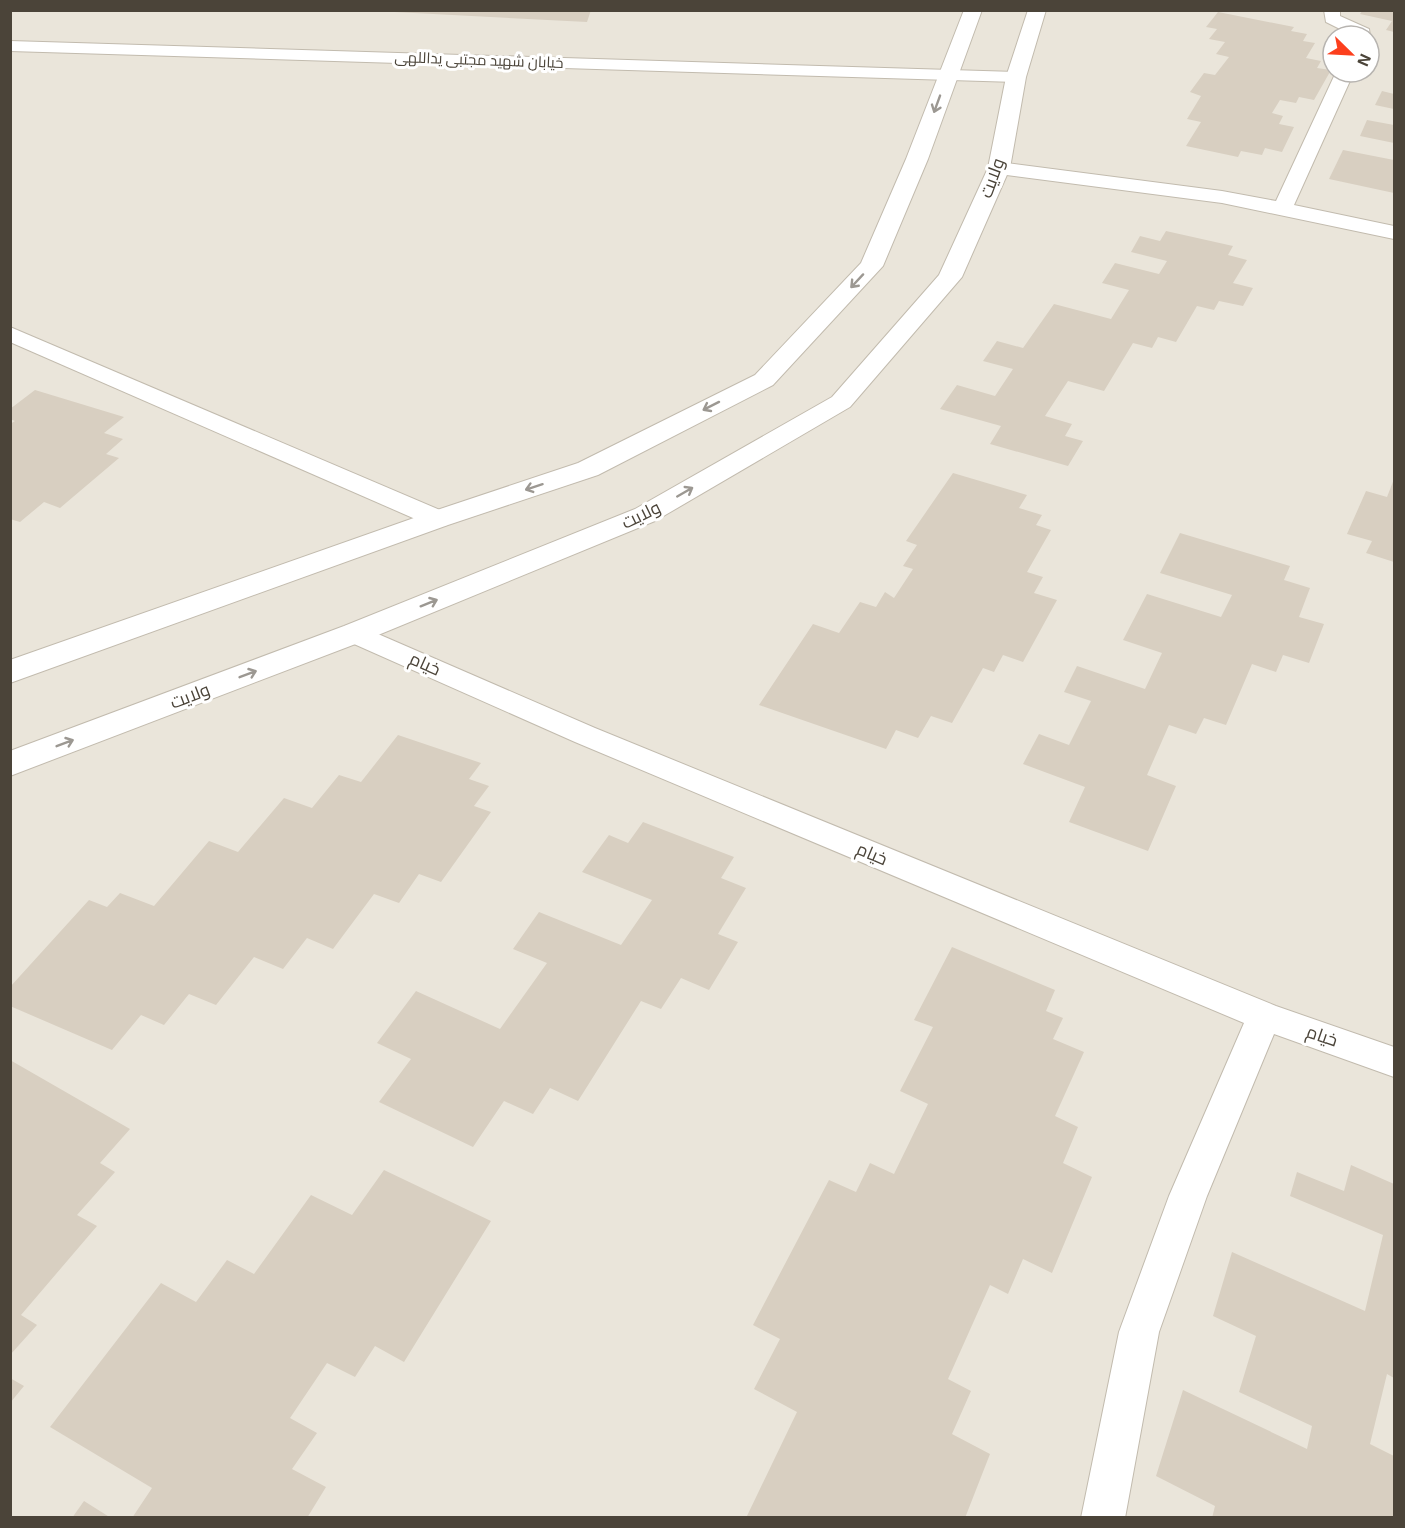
<svg xmlns="http://www.w3.org/2000/svg" width="1405" height="1528" font-family="'Exo 2',Cairo,sans-serif">
<style>
.residential{fill:#eae5da;fill-rule:evenodd}
.building{fill:#d8cfc1}
.lines{fill:none;stroke-linecap:round;stroke-linejoin:round}
.service-casing{stroke:#c2bbae;stroke-width:2}
.minor-casing{stroke:#c2bbae;stroke-width:2}
.service{fill:#fff;fill-rule:evenodd}
.minor{fill:#fff;fill-rule:evenodd}
.oneway{stroke:#9c9892}
.labels{text-anchor:middle;stroke-width:6;stroke-linejoin:round;paint-order:stroke}
.far-street-label{font-size:15px;fill:#4b4439;stroke:#fff}
.street-label{font-size:18px;fill:#4b4439;stroke:#fff}
</style>
<rect width="100%" height="100%" fill="#f6f3ec"/>
<path class="residential" d="M11,11H1394V1517H11ZM1333,36H1369V72H1333Z"/>
<g class="building">
<polygon points="356,10 591,10 587,22"/>
<polygon points="1363,10 1394,10 1394,32 1386,30 1392,21 1360,14"/>
<polygon points="1218,12 1294,27 1291,31 1307,34 1303,41 1315,43 1306,58 1321,61 1317,68 1331,70 1314,100 1299,97 1296,103 1280,100 1272,113 1283,116 1279,124 1294,127 1282,152 1265,148 1262,155 1241,151 1238,157 1186,146 1201,122 1187,119 1201,96 1190,92 1204,73 1215,75 1229,57 1216,54 1225,42 1209,39 1217,29 1206,27"/>
<polygon points="1382,91 1394,94 1394,109 1375,105"/>
<polygon points="1367,120 1394,125 1394,143 1360,136"/>
<polygon points="1343,150 1394,160 1394,193 1329,179"/>
<polygon points="1166,231 1233,246 1228,255 1247,260 1233,283 1253,288 1243,306 1219,301 1214,310 1197,306 1176,342 1158,337 1152,348 1133,343 1104,391 1068,381 1045,416 1072,424 1065,436 1083,441 1068,466 990,444 1001,426 940,409 957,385 995,396 1013,369 983,361 997,341 1023,348 1054,304 1111,319 1129,290 1102,283 1115,263 1159,274 1167,261 1131,252 1140,236 1160,241"/>
<polygon points="35,390 124,417 104,433 123,439 106,454 119,458 60,508 44,502 20,522 10,519 10,424 15,421 10,419 10,409"/>
<polygon points="953,473 1027,495 1019,508 1042,515 1036,525 1051,530 1027,572 1043,577 1034,593 1057,600 1023,662 1003,655 994,672 983,668 952,723 931,716 918,738 896,730 886,749 759,705 813,624 839,633 860,602 876,607 885,592 894,598 913,569 903,566 917,545 906,541"/>
<polygon points="1394,479 1394,562 1366,553 1372,541 1347,534 1366,491 1387,497"/>
<polygon points="1180,533 1290,566 1284,580 1310,588 1299,617 1324,624 1309,663 1283,655 1276,672 1252,664 1226,725 1204,718 1196,734 1169,725 1147,775 1176,786 1148,851 1069,822 1085,787 1023,764 1039,734 1069,745 1091,701 1064,692 1077,666 1145,689 1162,653 1123,640 1147,594 1221,617 1232,595 1160,573"/>
<polygon points="398,735 481,763 469,779 489,786 474,806 491,812 441,882 419,874 399,903 374,894 333,949 307,938 283,969 254,957 216,1005 189,994 164,1025 141,1015 112,1050 10,1006 10,987 89,900 107,907 120,893 154,906 209,841 238,852 284,798 312,808 339,775 361,782"/>
<polygon points="643,822 734,857 721,878 746,888 718,934 738,942 709,990 681,978 661,1009 641,1001 578,1101 550,1088 533,1114 504,1101 473,1147 379,1102 411,1059 377,1043 416,991 500,1029 547,963 513,949 539,912 621,945 652,900 582,872 609,835 628,843"/>
<polygon points="952,947 1055,990 1046,1011 1063,1018 1053,1039 1084,1052 1055,1116 1078,1127 1063,1163 1092,1177 1052,1273 1023,1259 1008,1294 990,1285 948,1379 971,1391 952,1434 990,1454 965,1518 746,1518 797,1412 754,1389 780,1339 753,1325 829,1180 856,1192 870,1163 894,1174 928,1104 900,1091 933,1027 914,1020"/>
<polygon points="10,1060 130,1129 100,1163 115,1172 77,1215 97,1226 21,1315 37,1325 10,1355"/>
<polygon points="1351,1165 1394,1184 1394,1378 1387,1374 1370,1444 1394,1456 1394,1518 1212,1518 1215,1506 1156,1476 1183,1390 1307,1449 1312,1426 1239,1392 1256,1336 1213,1316 1232,1252 1365,1311 1383,1235 1290,1196 1297,1172 1344,1191"/>
<polygon points="384,1170 491,1221 404,1362 375,1346 355,1377 327,1363 290,1418 317,1433 292,1469 326,1487 307,1518 132,1518 152,1488 50,1427 161,1283 196,1302 227,1260 254,1274 311,1195 352,1215"/>
<polygon points="10,1378 24,1386 10,1403"/>
<polygon points="84,1501 111,1518 72,1518"/>
</g>
<g class="lines">
<defs>
<g id="service">
<polygon points="1324,10 1340,10 1340,16 1369,29 1370,36 1369,38 1369,36 1354,36 1326,22"/>
<polygon points="10,41 1016,72 1025,77 1016,82 10,51"/>
<polygon points="1336,72 1354,72 1294,205 1394,226 1394,239 1222,203 999,174 989,168 999,162 1222,191 1276,201"/>
<polygon points="10,327 447,513 451,519 447,525 438,527 429,525 10,342"/>
<polygon points="355,624 595,728 1276,1006 1394,1047 1394,1077 1274,1034 1207,1196 1159,1332 1125,1518 1081,1518 1119,1332 1169,1196 1244,1023 575,742 345,640 341,633 345,626"/>
</g>
<g id="minor">
<polygon points="964,10 982,10 928,159 883,266 773,385 598,475 448,525 10,683 10,660 428,513 578,463 755,375 861,263 906,159"/>
<polygon points="1028,10 1046,10 1026,77 1010,168 962,277 850,407 655,521 366,640 10,776 10,751 344,626 635,509 832,397 939,275 988,168 1006,77"/>
</g>
</defs>
<use href="#service" class="service-casing"/>
<use href="#minor" class="minor-casing"/>
<use href="#service" class="service"/>
<use href="#minor" class="minor"/>
</g>
<defs><path id="oneway-shaft" d="M-6 0H5M1.5-3L5.5 0L1.5 3" fill="none" stroke-width="1.6" stroke-linecap="round" stroke-linejoin="round" transform="scale(1.5)"/></defs>
<g class="oneway">
<use href="#oneway-shaft" transform="translate(937 104) rotate(110)"/>
<use href="#oneway-shaft" transform="translate(857 281) rotate(133)"/>
<use href="#oneway-shaft" transform="translate(711 406) rotate(153)"/>
<use href="#oneway-shaft" transform="translate(534 487) rotate(162)"/>
<use href="#oneway-shaft" transform="translate(685 492) rotate(-30)"/>
<use href="#oneway-shaft" transform="translate(429 603) rotate(-22)"/>
<use href="#oneway-shaft" transform="translate(248 674) rotate(-21)"/>
<use href="#oneway-shaft" transform="translate(65 743) rotate(-21)"/>
</g>
<g class="labels">
<g class="far-street-label">
<text transform="translate(479 60) rotate(2)" y="5">خیابان شهید مجتبی یداللهی</text>
</g>
<g class="street-label">
<text transform="translate(992 178) rotate(-70)" y="6">ولایت</text>
<text transform="translate(641 515) rotate(-26)" y="6">ولایت</text>
<text transform="translate(425 664) rotate(24)" y="6">خیام</text>
<text transform="translate(190 696) rotate(-21)" y="6">ولایت</text>
<text transform="translate(872 854) rotate(23)" y="6">خیام</text>
<text transform="translate(1322 1036) rotate(19)" y="6">خیام</text>
</g>
</g>
<rect width="1405" height="1528" fill="none" stroke="#4b4439" stroke-width="24"/>
<g transform="translate(1351 54) rotate(114)"><circle r="28" fill="#ffffff" stroke="#b7b4b0" stroke-width="1.5"/>
<path d="M0-4.5L10 22L0 15L-10 22Z" fill="#fc3f1d"/>
<text y="-9" font-size="16" font-weight="bold" text-anchor="middle" fill="#4b4439">N</text>
</g>
</svg>
